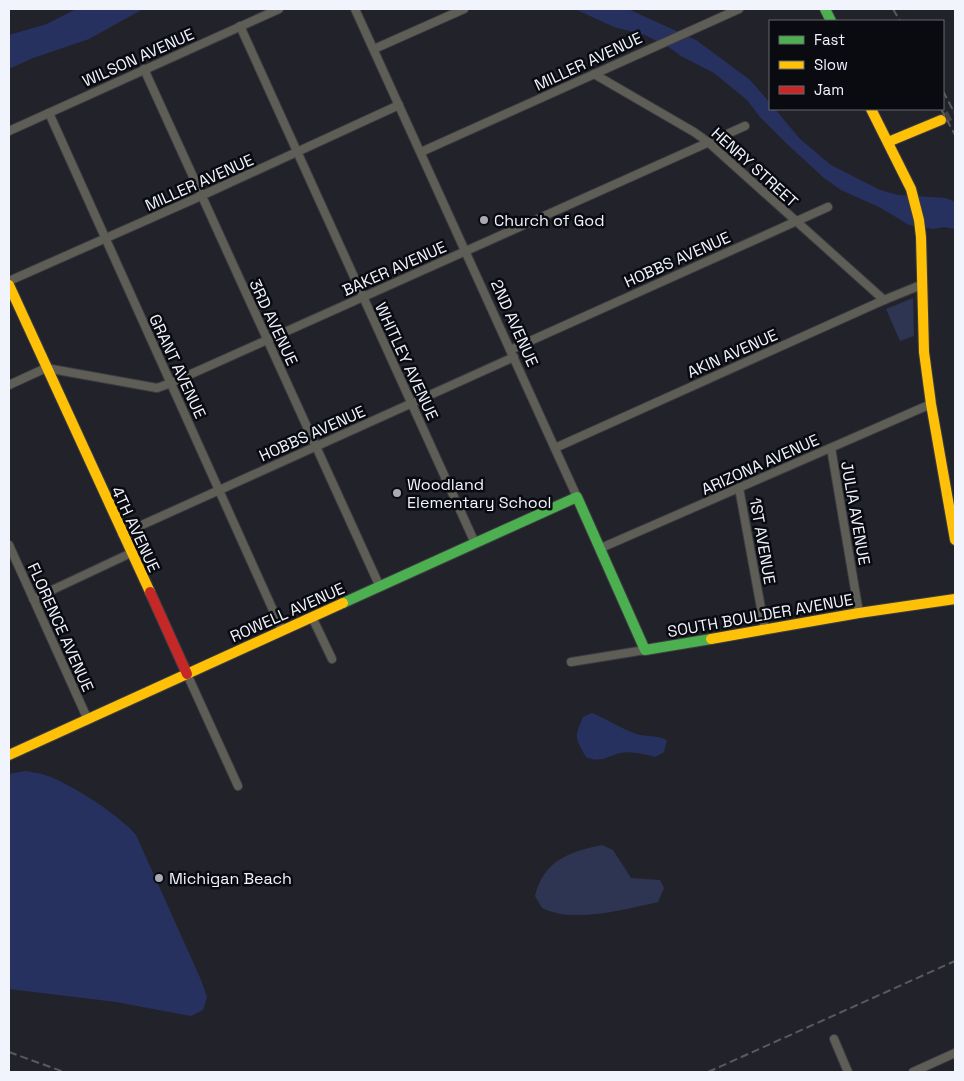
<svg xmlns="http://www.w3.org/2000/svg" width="964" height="1081" font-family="'Space Grotesk',sans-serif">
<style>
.green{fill:#2e3552}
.water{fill:#27315f}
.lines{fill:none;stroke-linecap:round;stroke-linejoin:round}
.secondary-tunnel{stroke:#41424a;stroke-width:10;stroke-dasharray:10 5;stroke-linecap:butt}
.street-casing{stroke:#3c3d42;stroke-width:10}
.fast-casing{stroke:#3c3d42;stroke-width:12}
.slow-casing{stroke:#3c3d42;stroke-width:12}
.jam-casing{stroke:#3c3d42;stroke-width:12}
.street{stroke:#5e5e57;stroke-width:8}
.fast{stroke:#4caf50;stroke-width:10}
.slow{stroke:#ffc107;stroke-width:10}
.jam{stroke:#c62828;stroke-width:10}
.rail{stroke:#595a5a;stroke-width:2;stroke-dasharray:8 4;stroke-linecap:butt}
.poi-dot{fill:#a9aab3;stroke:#090b11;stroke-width:2}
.labels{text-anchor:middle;stroke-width:5;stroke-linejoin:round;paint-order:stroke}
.street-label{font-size:16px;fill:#f1f3fd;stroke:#090b11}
.poi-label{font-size:16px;fill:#f1f3fd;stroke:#090b11;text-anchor:start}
</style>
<rect width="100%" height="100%" fill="#22232a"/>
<g class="green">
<polygon points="913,298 914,336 900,341 886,309"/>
<path d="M602,845L613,850L631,878L660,880L664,888L658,902C626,909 573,924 542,908L535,896C544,860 569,852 602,845Z"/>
</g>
<g class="water">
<polygon points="76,9 143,9 89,39 33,58 9,69 9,35 47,24"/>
<polygon points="575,9 628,9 696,40 750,80 770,103 770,109 775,109 800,139 831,165 880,190 898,195 946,198 955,202 955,229 944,227 933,229 909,225 881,208 841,190 824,178 786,143 760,117 747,100 714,73 681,56 670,48 645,35 614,27"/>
<path d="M592,713C607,719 620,728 636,734C647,737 657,735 667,740L664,752L655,757C644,754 631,751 620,753C605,757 602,763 586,757C575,737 574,738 583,717Z"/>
<path d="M26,771C32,773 38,772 45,775C70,783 119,815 136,835L201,980L207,997L203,1010L191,1016L116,1002L9,989V774Z"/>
</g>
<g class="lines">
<polyline class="secondary-tunnel" points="941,120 955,113"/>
<defs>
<g id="street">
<polyline points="355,9 577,497"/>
<polyline points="240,26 475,543"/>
<polyline points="374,49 464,9"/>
<polyline points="144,69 380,587"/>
<polyline points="594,74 694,132 708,142 884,300"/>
<polyline points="49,113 282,630"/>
<polyline points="9,131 279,9"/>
<polyline points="421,152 739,9"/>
<polyline points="9,281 201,196 399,105"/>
<polyline points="510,350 828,207"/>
<polyline points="9,385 46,368 157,388 171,383 745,126"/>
<polyline points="555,448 884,300 921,285"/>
<polyline points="831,448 859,613"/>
<polyline points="739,488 765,630"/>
<polyline points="122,534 514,357"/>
<polyline points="9,545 88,720"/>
<polyline points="601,548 931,404"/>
<polyline points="33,599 131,553"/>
<polyline points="312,617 332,659"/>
<polyline points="571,662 645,650"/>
<polyline points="187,674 238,786"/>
<polyline points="834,1039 848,1072"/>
<polyline points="913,1072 955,1053"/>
</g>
<g id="fast">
<polyline points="825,9 831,21"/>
<polyline points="343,603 577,497 645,650 711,639"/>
</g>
<g id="slow">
<polyline points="871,109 911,189 919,220 921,237 924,352 931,404 955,540"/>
<polyline points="888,142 941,120"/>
<polyline points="9,285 150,592"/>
<polyline points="711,639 859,613 955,599"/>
<polyline points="9,755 343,603"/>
</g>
<polyline id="jam" points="150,592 187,674"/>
</defs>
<use href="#street" class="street-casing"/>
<use href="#fast" class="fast-casing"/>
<use href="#slow" class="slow-casing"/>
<use href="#jam" class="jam-casing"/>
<use href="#street" class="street"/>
<use href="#fast" class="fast"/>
<use href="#slow" class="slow"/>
<use href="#jam" class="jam"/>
<g class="rail">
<polyline points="893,9 900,21"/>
<polyline points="943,91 955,114"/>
<polyline points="941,109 955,135"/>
<polyline points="9,1052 64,1072"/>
<polyline points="708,1072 955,961"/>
</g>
</g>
<g class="poi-dot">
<circle cx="484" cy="220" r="5"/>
<circle cx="397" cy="493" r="5"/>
<circle cx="159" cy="878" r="5"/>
</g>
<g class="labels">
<g class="street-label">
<text transform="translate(138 57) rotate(-24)" y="6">WILSON AVENUE</text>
<text transform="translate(588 61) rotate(-25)" y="6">MILLER AVENUE</text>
<text transform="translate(755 167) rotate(42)" y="6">HENRY STREET</text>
<text transform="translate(199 182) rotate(-24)" y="6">MILLER AVENUE</text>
<text transform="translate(677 259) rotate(-24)" y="6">HOBBS AVENUE</text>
<text transform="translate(394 268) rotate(-24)" y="6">BAKER AVENUE</text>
<text transform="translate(274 322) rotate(65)" y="6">3RD AVENUE</text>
<text transform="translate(515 323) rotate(66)" y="6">2ND AVENUE</text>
<text transform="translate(732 353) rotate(-24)" y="6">AKIN AVENUE</text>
<text transform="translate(407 361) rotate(65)" y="6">WHITLEY AVENUE</text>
<text transform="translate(178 366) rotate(65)" y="6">GRANT AVENUE</text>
<text transform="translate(312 433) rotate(-24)" y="6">HOBBS AVENUE</text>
<text transform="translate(760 464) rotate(-24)" y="6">ARIZONA AVENUE</text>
<text transform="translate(856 513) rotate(80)" y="6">JULIA AVENUE</text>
<text transform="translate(136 529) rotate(65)" y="6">4TH AVENUE</text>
<text transform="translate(763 541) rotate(80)" y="6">1ST AVENUE</text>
<text transform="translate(287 612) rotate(-24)" y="6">ROWELL AVENUE</text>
<text transform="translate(760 615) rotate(-10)" y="6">SOUTH BOULDER AVENUE</text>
<text transform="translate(61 627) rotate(66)" y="6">FLORENCE AVENUE</text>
</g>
<g class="poi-label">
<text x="494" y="226">Church of God</text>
<text x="407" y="490">Woodland<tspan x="407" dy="18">Elementary School</tspan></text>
<text x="169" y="884">Michigan Beach</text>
</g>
</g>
<rect width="964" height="1081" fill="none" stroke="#f1f3fd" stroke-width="20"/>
<rect x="769" y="20" width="175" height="90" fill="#090b11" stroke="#66686f"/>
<rect x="779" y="36" width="25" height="8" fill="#4caf50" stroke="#66686f"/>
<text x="814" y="45" font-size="15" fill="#f1f3fd">Fast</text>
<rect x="779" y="61" width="25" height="8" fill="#ffc107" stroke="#66686f"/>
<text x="814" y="70" font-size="15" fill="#f1f3fd">Slow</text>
<rect x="779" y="86" width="25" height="8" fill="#c62828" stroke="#66686f"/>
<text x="814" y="95" font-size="15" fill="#f1f3fd">Jam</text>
</svg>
